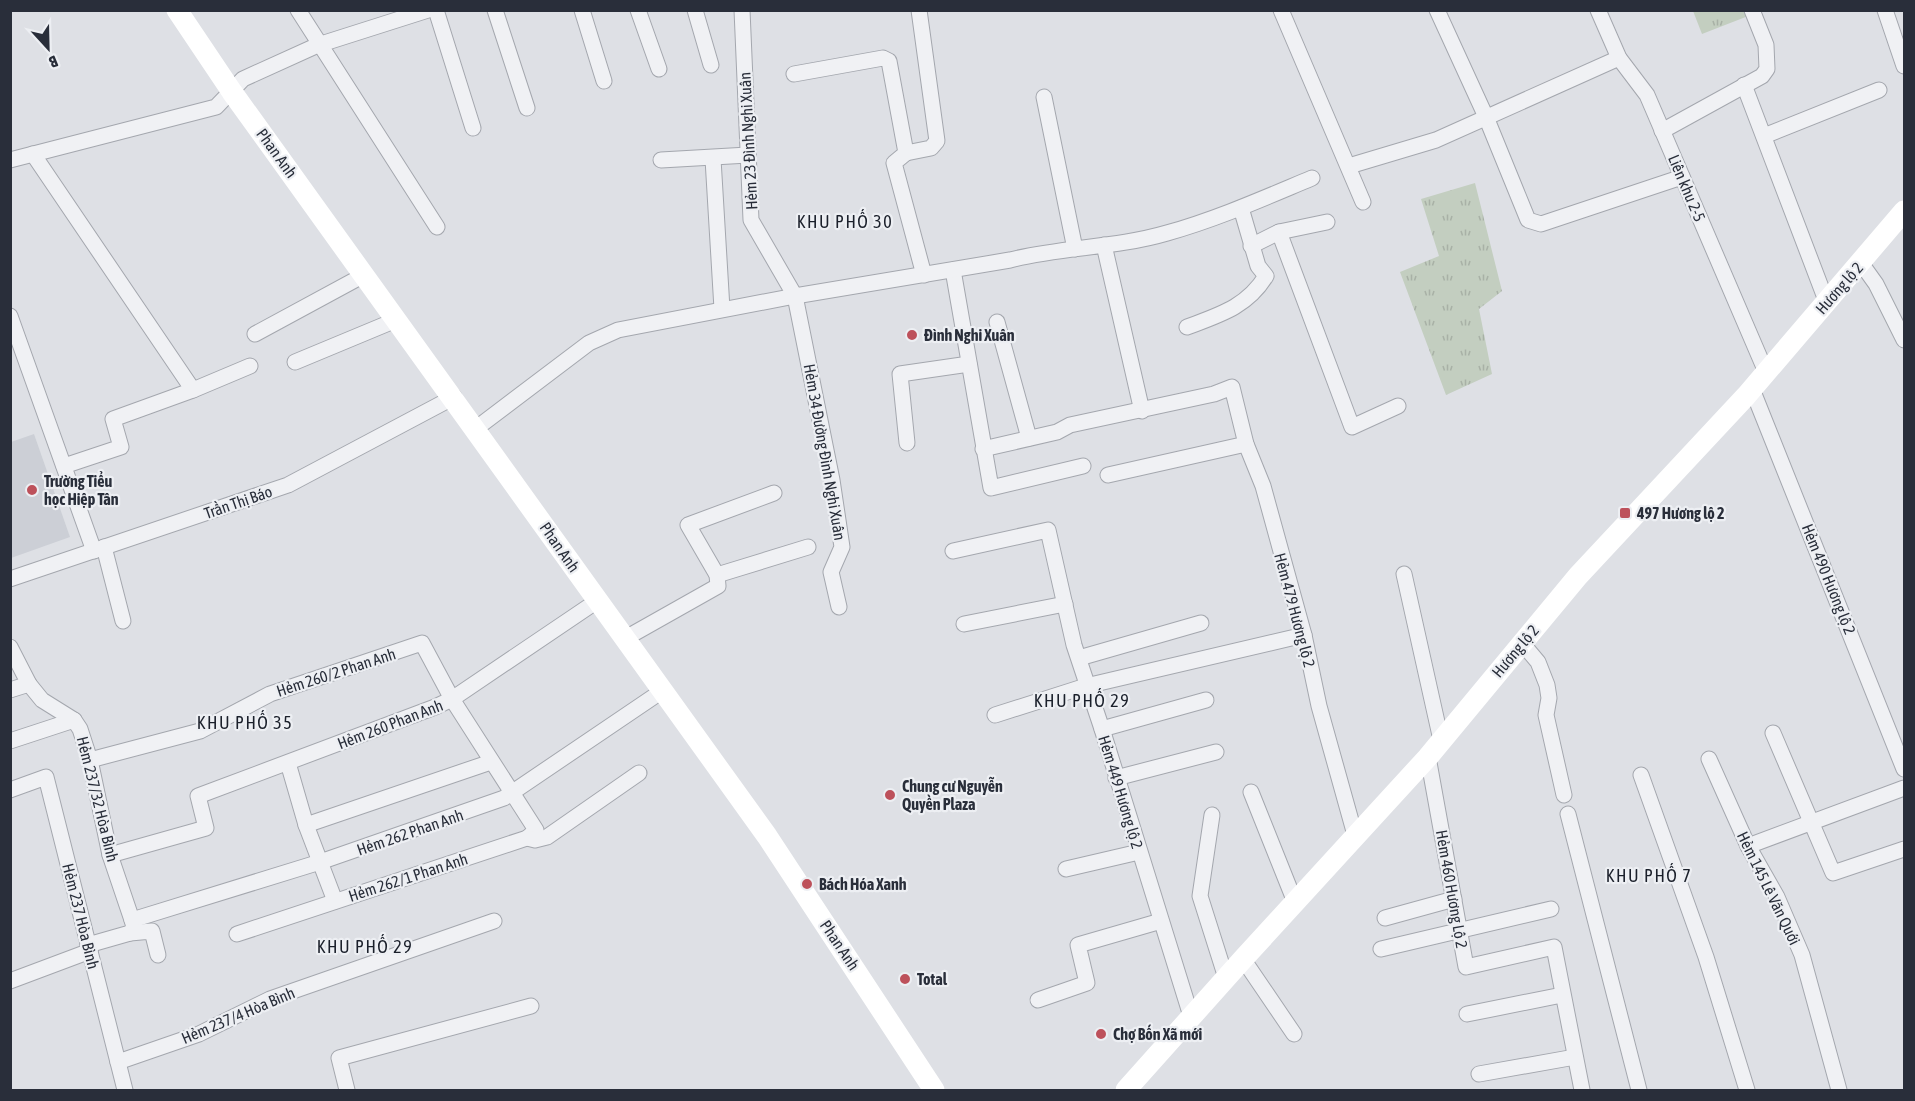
<svg xmlns="http://www.w3.org/2000/svg" width="1915" height="1101" font-family="'Asap Condensed',sans-serif">
<style>
.built{fill:#cccfd6}
.grass{fill:url(#grass-tufts)}
.lines{fill:none;stroke-linecap:round;stroke-linejoin:round}
.street-casing{stroke:#a4a7ae;stroke-width:17}
.street{stroke:#f0f1f4;stroke-width:15}
.secondary{stroke:#fff;stroke-width:21}
.poi-dot{fill:#bd515b;stroke:#edeff3;stroke-width:2}
.labels{text-anchor:middle;stroke-width:4.5;stroke-linejoin:round;paint-order:stroke}
.street-label{font-size:16px;fill:#292e3a;stroke:#edeff3}
.poi-label{font-size:16px;font-weight:bold;fill:#292e3a;stroke:#edeff3;text-anchor:start}
.neighbourhood-label{font-size:18px;letter-spacing:1.5px;fill:#1b202b;stroke:#edeff3}
</style>
<defs>
<pattern id="grass-tufts" width="24" height="20" patternUnits="userSpaceOnUse" patternTransform="scale(1.5)"><rect width="24" height="20" fill="#c3cec0"/><path d="M3 7l-1-3M5 7V3M7 7l1-3M15 17l-1-3M17 17v-4M19 17l1-3" fill="none" stroke="#a8b1a6"/></pattern>
</defs>
<rect width="100%" height="100%" fill="#dee0e5"/>
<polygon class="built" points="34,434 70,537 11,558 11,442"/>
<g class="grass">
<polygon points="1693,11 1761,11 1702,34"/>
<polygon points="1475,183 1502,291 1479,309 1492,374 1446,395 1400,272 1439,256 1421,199"/>
</g>
<g class="lines">
<defs>
<g id="street">
<polyline points="298,10 437,227"/>
<polyline points="436,10 473,128"/>
<polyline points="495,10 527,108"/>
<polyline points="582,10 604,81"/>
<polyline points="638,10 659,69"/>
<polyline points="695,10 711,65"/>
<polyline points="742,10 751,220 795,296 832,480 842,547 831,572 839,607"/>
<polyline points="1281,10 1363,202"/>
<polyline points="1437,10 1486,117 1528,220 1541,224 1682,177"/>
<polyline points="1598,10 1619,58 1647,95 1766,372"/>
<polyline points="1885,10 1904,66"/>
<polyline points="794,74 883,58 889,61 906,153 894,163 924,275"/>
<polyline points="1744,85 1827,303"/>
<polyline points="1044,97 1075,249"/>
<polyline points="1662,131 1762,76 1767,69 1766,45 1752,10"/>
<polyline points="1764,136 1879,90"/>
<polyline points="906,153 931,148 937,141 919,10"/>
<polyline points="33,154 193,390"/>
<polyline points="713,159 722,309"/>
<polyline points="10,160 216,107 243,79 318,45 428,10"/>
<polyline points="661,160 748,155"/>
<polyline points="1349,166 1436,140 1619,58"/>
<polyline points="1279,232 1352,427 1398,406"/>
<polyline points="1104,245 1142,411"/>
<polyline points="1251,246 1279,232 1327,222"/>
<polyline points="1861,263 1876,284 1904,340"/>
<polyline points="953,270 991,488 1083,466"/>
<polyline points="10,316 94,551"/>
<polyline points="997,322 1029,438"/>
<path d="M1187,327C1219,315 1247,307 1266,276L1258,266L1241,208"/>
<polyline points="255,334 364,275"/>
<polyline points="295,362 396,320"/>
<polyline points="1752,389 1904,769"/>
<path d="M474,430L589,343L618,330L795,296L1010,260C1061,247 1116,248 1167,233C1217,219 1264,198 1312,178"/>
<polyline points="907,443 900,374 969,364"/>
<polyline points="983,449 1057,432 1070,425 1214,394 1232,387 1246,444 1263,486 1304,635 1319,706 1355,835"/>
<polyline points="64,466 121,447 113,419 193,390 250,366"/>
<polyline points="1108,475 1246,444"/>
<polyline points="104,547 123,621"/>
<polyline points="953,551 1048,530 1074,645 1102,729 1191,1016"/>
<polyline points="1404,574 1441,740"/>
<polyline points="717,575 808,547"/>
<polyline points="10,579 288,485 454,397"/>
<polyline points="964,624 1065,604"/>
<polyline points="624,639 718,586 717,575 688,525 774,493"/>
<polyline points="1522,643 1538,662 1547,685 1549,698 1546,715 1564,795"/>
<polyline points="10,647 29,684 42,700 74,720 80,729 90,760 110,855 132,920 134,927 130,933 88,945"/>
<polyline points="1079,658 1201,623"/>
<polyline points="10,690 29,684"/>
<polyline points="995,715 1086,686 1304,635"/>
<polyline points="1102,729 1206,700"/>
<polyline points="1773,733 1833,873 1904,849"/>
<polyline points="10,741 74,720"/>
<polyline points="1428,757 1466,967 1554,947 1582,1090"/>
<polyline points="1709,759 1748,846 1777,897 1802,955 1839,1090"/>
<polyline points="90,760 200,731 270,694 422,643 452,699 536,830 527,838 237,934"/>
<polyline points="288,763 306,825 335,901"/>
<polyline points="1641,775 1706,957 1747,1090"/>
<polyline points="1116,778 1216,752"/>
<polyline points="10,790 46,777 125,1090"/>
<polyline points="1251,792 1295,902"/>
<polyline points="1568,814 1639,1090"/>
<polyline points="1212,815 1200,896 1226,978"/>
<polyline points="306,825 491,762"/>
<polyline points="527,838 535,840 547,837 639,773"/>
<polyline points="1748,846 1904,788"/>
<polyline points="110,855 206,828 198,796 435,707 452,699 597,601"/>
<polyline points="1066,869 1139,852"/>
<polyline points="1385,918 1454,899"/>
<polyline points="132,920 320,862 504,798 662,691"/>
<polyline points="130,933 152,931 158,955"/>
<polyline points="1381,949 1551,909"/>
<polyline points="1243,959 1294,1034"/>
<polyline points="10,981 90,951"/>
<polyline points="1038,1000 1087,983 1078,945 1161,921"/>
<polyline points="1467,1014 1562,995"/>
<polyline points="118,1062 199,1034 270,999 494,921"/>
<polyline points="1479,1074 1575,1057"/>
<polyline points="347,1090 339,1058 531,1006"/>
</g>
</defs>
<use href="#street" class="street-casing"/>
<use href="#street" class="street"/>
<g class="secondary">
<polyline points="177,10 232,92 767,836 934,1090"/>
<polyline points="1126,1090 1243,959 1428,757 1578,576 1746,396 1904,211"/>
</g>
</g>
<g class="poi-dot">
<circle cx="912" cy="335" r="6"/>
<circle cx="32" cy="490" r="6"/>
<rect x="1619" y="507" width="12" height="12" rx="3"/>
<circle cx="890" cy="795" r="6"/>
<circle cx="807" cy="884" r="6"/>
<circle cx="905" cy="979" r="6"/>
<circle cx="1101" cy="1034" r="6"/>
</g>
<g class="labels">
<g class="street-label">
<text transform="translate(748 141) rotate(-93)" y="6">Hẻm 23 Đình Nghi Xuân</text>
<text transform="translate(277 153) rotate(54)" y="6">Phan Anh</text>
<text transform="translate(1687 188) rotate(67)" y="6">Liên khu 2-5</text>
<text transform="translate(1839 288) rotate(-49)" y="6">Hương lộ 2</text>
<text transform="translate(825 452) rotate(80)" y="6">Hẻm 34 Đường Đình Nghi Xuân</text>
<text transform="translate(238 502) rotate(-19)" y="6">Trần Thị Báo</text>
<text transform="translate(560 547) rotate(55)" y="6">Phan Anh</text>
<text transform="translate(1829 579) rotate(68)" y="6">Hẻm 490 Hương lộ 2</text>
<text transform="translate(1295 610) rotate(75)" y="6">Hẻm 479 Hương lộ 2</text>
<text transform="translate(1515 651) rotate(-50)" y="6">Hương lộ 2</text>
<text transform="translate(336 672) rotate(-18)" y="6">Hẻm 260/2 Phan Anh</text>
<text transform="translate(390 724) rotate(-21)" y="6">Hẻm 260 Phan Anh</text>
<text transform="translate(1121 792) rotate(73)" y="6">Hẻm 449 Hương lộ 2</text>
<text transform="translate(98 799) rotate(76)" y="6">Hẻm 237/32 Hòa Bình</text>
<text transform="translate(410 832) rotate(-19)" y="6">Hẻm 262 Phan Anh</text>
<text transform="translate(408 877) rotate(-18)" y="6">Hẻm 262/1 Phan Anh</text>
<text transform="translate(1769 888) rotate(64)" y="6">Hẻm 145 Lê Văn Quới</text>
<text transform="translate(1452 889) rotate(80)" y="6">Hẻm 460 Hương Lộ 2</text>
<text transform="translate(81 916) rotate(76)" y="6">Hẻm 237 Hòa Bình</text>
<text transform="translate(840 945) rotate(56)" y="6">Phan Anh</text>
<text transform="translate(238 1015) rotate(-23)" y="6">Hẻm 237/4 Hòa Bình</text>
</g>
<g class="poi-label">
<text x="924" y="341">Đình Nghi Xuân</text>
<text x="44" y="487">Trường Tiểu<tspan x="44" dy="18">học Hiệp Tân</tspan></text>
<text x="1637" y="519">497 Hương lộ 2</text>
<text x="902" y="792">Chung cư Nguyễn<tspan x="902" dy="18">Quyền Plaza</tspan></text>
<text x="819" y="890">Bách Hóa Xanh</text>
<text x="917" y="985">Total</text>
<text x="1113" y="1040">Chợ Bốn Xã mới</text>
</g>
<g class="neighbourhood-label">
<text x="845" y="228">KHU PHỐ 30</text>
<text x="1082" y="707">KHU PHỐ 29</text>
<text x="245" y="729">KHU PHỐ 35</text>
<text x="1649" y="882">KHU PHỐ 7</text>
<text x="365" y="953">KHU PHỐ 29</text>
</g>
</g>
<rect width="1915" height="1101" fill="none" stroke="#292e3a" stroke-width="24"/>
<g transform="translate(48 48) rotate(158)" stroke="#edeff3" stroke-width="4.5" paint-order="stroke">
<path d="M0-4.5L10 22L0 15L-10 22Z" fill="#292e3a"/>
<text y="-9" font-size="16" font-weight="bold" text-anchor="middle" fill="#292e3a">B</text>
</g>
</svg>
